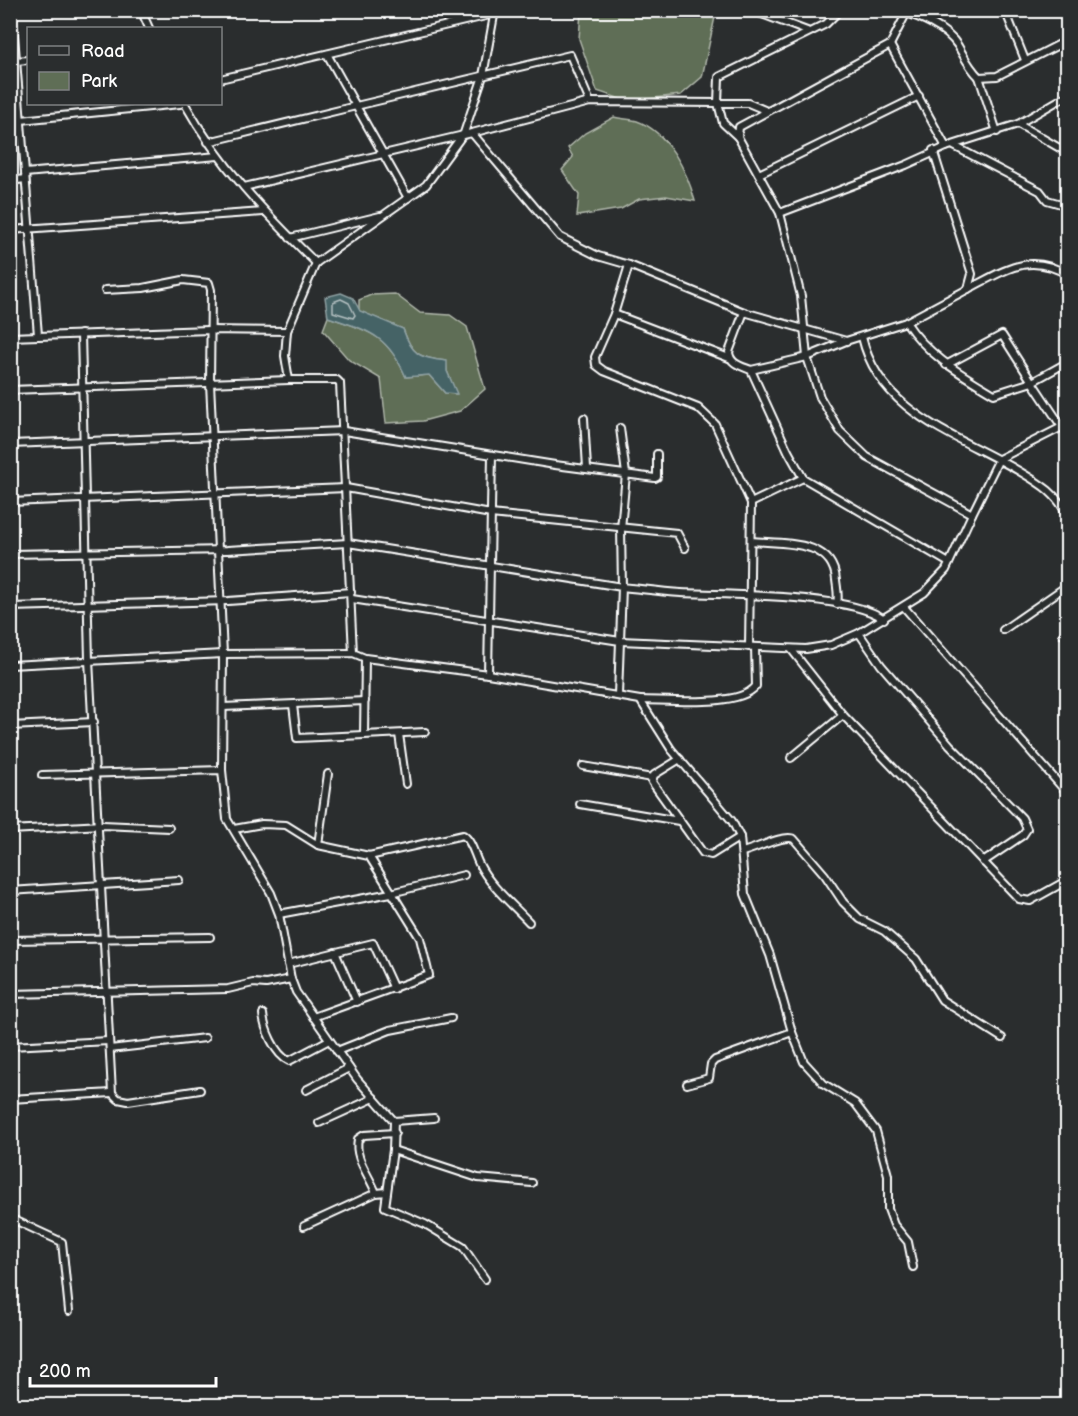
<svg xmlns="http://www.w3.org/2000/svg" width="1078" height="1416" font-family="'Balsamiq Sans',sans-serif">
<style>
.green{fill:#5f6e56;stroke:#afb6aa;stroke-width:1.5}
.water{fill:#456366;stroke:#8fa1a3;stroke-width:1.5}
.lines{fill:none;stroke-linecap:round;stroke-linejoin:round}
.shore{stroke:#b5c1c2;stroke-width:1.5}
.street-casing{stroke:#fff;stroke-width:10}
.street{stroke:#2a2d2e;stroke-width:6}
</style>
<rect width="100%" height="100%" fill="#2a2d2e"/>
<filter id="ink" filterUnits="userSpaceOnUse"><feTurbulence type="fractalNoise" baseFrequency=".0167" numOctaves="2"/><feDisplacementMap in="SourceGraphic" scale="12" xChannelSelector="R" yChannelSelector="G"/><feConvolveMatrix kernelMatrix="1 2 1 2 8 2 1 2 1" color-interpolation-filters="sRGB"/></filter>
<g filter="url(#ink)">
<g class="green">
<polygon points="712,10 715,17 702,77 681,95 627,101 597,91 579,39 581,11"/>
<path d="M614,117C621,119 630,119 637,121C668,132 687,171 695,201L666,196L639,199L621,209L577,216L579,195L562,170L573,157L568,148L585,133Z"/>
<path d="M395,294L420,313L450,315L467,327L485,389L460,411L423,421L386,423L381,379L349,360L323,330L328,317C369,331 387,334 406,377L429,375L445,393L456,394L447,371L446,361C419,358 412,355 403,329L359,311V300L371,295Z"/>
</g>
<path class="water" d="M341,293L353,298L360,311L403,329C412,355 419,358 447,361V371L457,394L445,393L429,375L406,377C387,334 369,331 328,317L325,297Z"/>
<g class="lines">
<polygon class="shore" points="341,299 349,303 355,315 353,318 333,312 333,302"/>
<defs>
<g id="street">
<polyline points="12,10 38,335"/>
<polyline points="141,10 149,28"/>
<polyline points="751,10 807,31"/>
<path d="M898,10C919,17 946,27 958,46C965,58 969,67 979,77L997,76L1068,40"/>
<polyline points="1005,10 1025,60"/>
<polyline points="890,45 946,147 1018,124 1068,95"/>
<polyline points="16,61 28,60"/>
<polyline points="979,77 997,132"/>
<polyline points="220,79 511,10"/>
<path d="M185,104C219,165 266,214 316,263"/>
<polyline points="21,120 180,104"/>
<polyline points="1018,124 1068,153"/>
<polyline points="10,126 21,125"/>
<polyline points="472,133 560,237 598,256 629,265 744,312 846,341"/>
<polyline points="738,137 723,123 718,103 748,103 767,111"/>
<polyline points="208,142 356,106 327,54"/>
<polyline points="954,146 1040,191 1047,200 1068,206"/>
<polyline points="25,173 218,156"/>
<polyline points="759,174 919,96"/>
<polyline points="10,181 25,179"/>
<polyline points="244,187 472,133 590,102 718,103 719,77 826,24 840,10"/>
<polyline points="408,198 356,106 570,55 590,102"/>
<polyline points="780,213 906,165 946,147"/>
<polyline points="10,230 263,212"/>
<polyline points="290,238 380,216"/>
<polyline points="629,265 614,314 595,357 596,365 604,371 698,408 715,424 751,503 749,647"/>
<path d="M968,289C1004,271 1029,251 1068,275"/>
<polyline points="105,290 143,288 183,280 209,283 211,290 210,383 223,654 222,770"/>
<path d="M744,312L729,352C730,364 741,366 751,370L788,451L803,478L949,563"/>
<polyline points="614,314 729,358"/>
<path d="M906,322C928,356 961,374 994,394L1032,382L1062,427L999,459L972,514"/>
<polyline points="81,334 89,660 112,1093 118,1099 128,1101 200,1090"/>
<polyline points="10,337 209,330 287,331"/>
<path d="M862,337C880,414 958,435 1019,471C1041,484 1057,493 1068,517"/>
<polyline points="946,365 1002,335 1032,382 1068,362"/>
<polyline points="751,370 807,357 846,341 906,322 968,289 972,274 933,150"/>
<polyline points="10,390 289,380"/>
<polyline points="584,418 587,468"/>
<path d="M620,428L626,474L621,529L622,587C642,589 662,592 681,593C726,595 851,594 884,619"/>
<polyline points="10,444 344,431 555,465 655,478 657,477 657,454"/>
<polyline points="10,502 346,488 491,514 677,533 685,548"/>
<polyline points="751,503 803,478"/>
<path d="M751,541C783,544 833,539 836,580C837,589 839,596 837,604"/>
<polyline points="10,554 227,550 348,543 622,587 620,641 806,649 831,645 859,633 924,593 946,570 972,514 867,457 840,431 820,397 807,357 801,296 780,213 738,137 739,127 890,45 908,10"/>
<polyline points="352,599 620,641 618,695"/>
<polyline points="10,607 228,601 351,592"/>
<polyline points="904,607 1068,794"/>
<polyline points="1003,630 1068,585"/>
<polyline points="859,633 881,665 950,745 1022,818 1027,829 1023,835 983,862"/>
<polyline points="1063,635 1068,630"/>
<polyline points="353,653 340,383 337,380 289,380 285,356 287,331 316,263 426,185 464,133 483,76 495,10"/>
<polyline points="365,658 364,735 425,732"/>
<polyline points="10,665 223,654 353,653 365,658 488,674 640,700 671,749 732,821 740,837 745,894 770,955 792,1032 804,1062 824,1084 855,1103 876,1131 888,1175 888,1209 894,1225 908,1242 913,1267"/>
<polyline points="488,674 492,455"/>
<path d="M640,700C668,700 739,708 756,686L755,647"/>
<polyline points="293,705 297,738 364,735"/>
<polyline points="223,707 365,701"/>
<polyline points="843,715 1019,899 1030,901 1068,880"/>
<polyline points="10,726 94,722"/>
<polyline points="399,734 406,784"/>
<polyline points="791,758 843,715 791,649"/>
<polyline points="680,759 654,775 652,782 703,853 711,855 740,837"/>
<polyline points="583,766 652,778"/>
<polyline points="42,775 222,770 227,819 271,893 279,914 291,979 296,992 357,1079 394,1121 393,1150 385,1207 425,1224 463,1247 485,1279"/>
<polyline points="580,804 679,821"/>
<path d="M234,829L262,824L286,825L318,845L369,856L463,835C472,841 474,854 479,864C490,886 512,904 529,922"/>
<polyline points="10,830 103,825 169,828"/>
<polyline points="318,845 328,774"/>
<path d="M742,852C756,849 784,834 794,839L825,875L843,902L860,919L884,931L916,959L942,1000L1002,1038"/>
<polyline points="10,891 179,880"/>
<polyline points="279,914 391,893 464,875"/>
<polyline points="10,940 210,937"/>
<polyline points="335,952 357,1002"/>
<polyline points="288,964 373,943 394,989"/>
<polyline points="10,994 228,989 253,983 266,984 291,979"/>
<path d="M263,1014C264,1028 275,1055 289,1061L329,1040"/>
<polyline points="313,1017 429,975 420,938 369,856"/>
<polyline points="10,1046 109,1041"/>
<polyline points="110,1049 205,1038"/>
<polyline points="337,1051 390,1030 451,1018"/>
<polyline points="687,1084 709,1078 711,1064 715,1060 792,1032"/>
<polyline points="306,1090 349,1068"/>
<polyline points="10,1099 112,1093"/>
<polyline points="394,1121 434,1118"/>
<polyline points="319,1123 374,1098"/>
<polyline points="393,1150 478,1178 532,1183"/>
<path d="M376,1193C369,1174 354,1159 358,1139L364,1135L395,1133"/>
<polyline points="10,1218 62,1242 69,1311"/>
<polyline points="304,1226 376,1193 387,1192"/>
</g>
</defs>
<use href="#street" class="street-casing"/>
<use href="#street" class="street"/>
</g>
</g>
<rect width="1078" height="1416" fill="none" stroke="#2a2d2e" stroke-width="36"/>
<rect x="18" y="18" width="1042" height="1380" fill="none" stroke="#fff" stroke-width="2" filter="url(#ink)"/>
<rect x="27" y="27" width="195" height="78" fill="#2a2d2e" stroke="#7f8182" stroke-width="1.5"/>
<rect x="39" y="46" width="30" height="9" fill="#2a2d2e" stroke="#7f8182" stroke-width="1.5"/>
<text x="81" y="57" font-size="18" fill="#ffffff">Road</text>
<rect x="39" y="72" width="30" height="18" fill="#5f6e56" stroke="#7f8182" stroke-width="1.5"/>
<text x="81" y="87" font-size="18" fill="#ffffff">Park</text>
<path d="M30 1377v9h186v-9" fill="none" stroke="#ffffff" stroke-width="3"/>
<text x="39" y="1377" font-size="18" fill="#ffffff" stroke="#2a2d2e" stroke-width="4.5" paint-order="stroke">200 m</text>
</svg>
